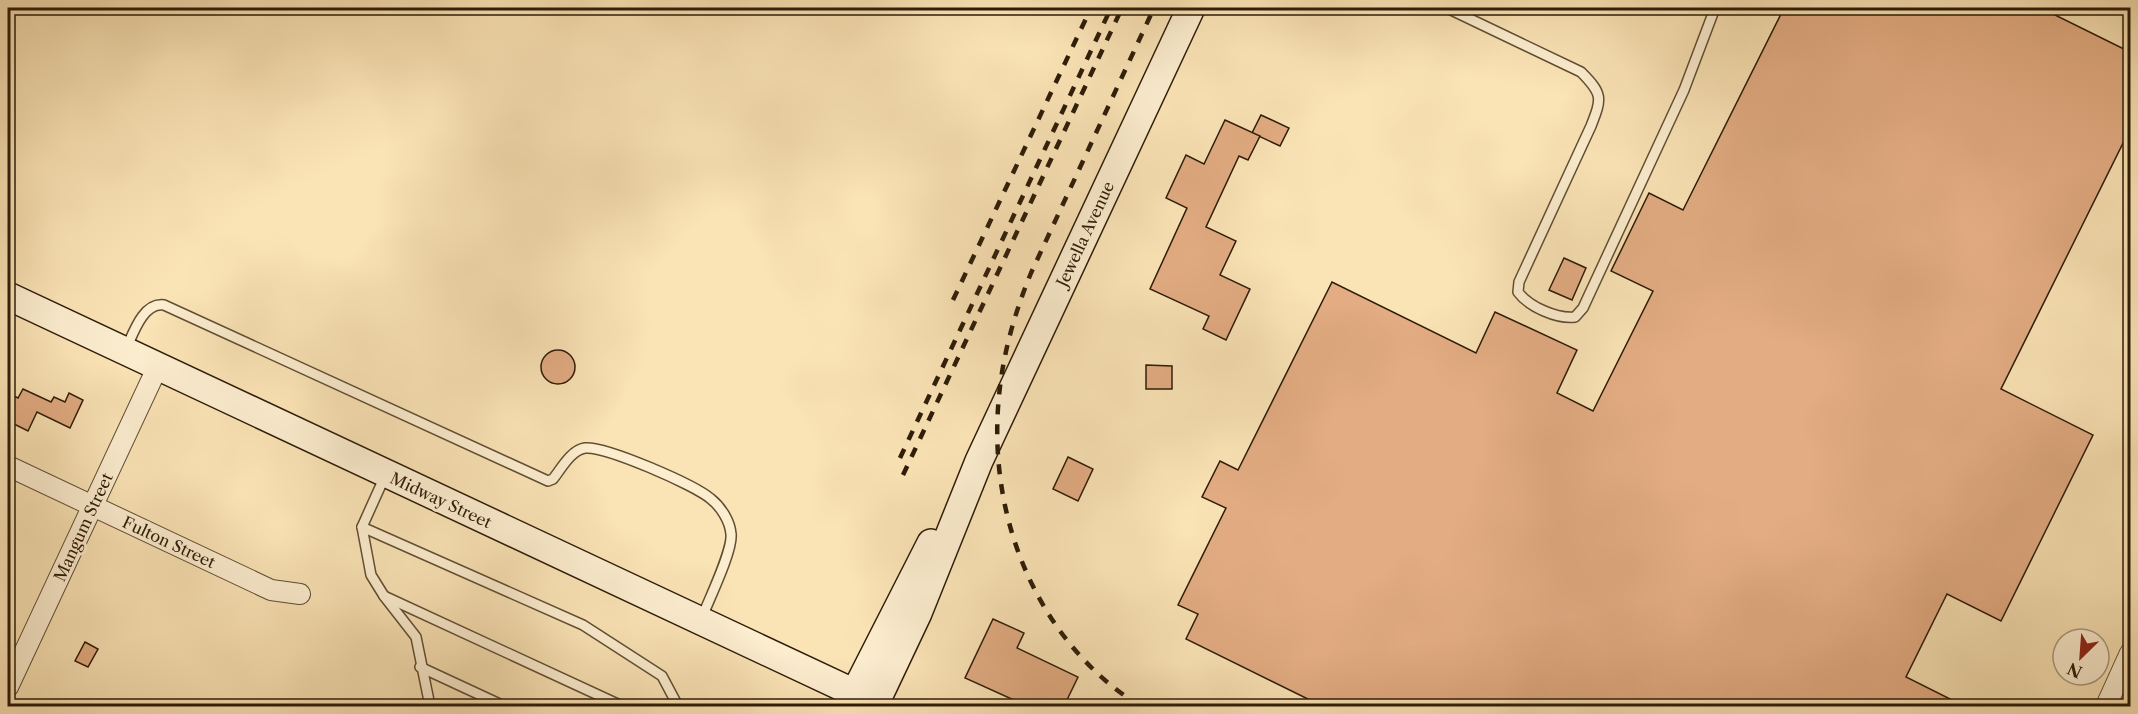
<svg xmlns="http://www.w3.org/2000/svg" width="2138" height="714" font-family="'Libre Caslon Text',serif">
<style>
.building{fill:#e3ac83;stroke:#2d1c08;stroke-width:1.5}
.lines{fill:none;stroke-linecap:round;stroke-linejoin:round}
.lane-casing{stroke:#604e33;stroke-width:12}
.street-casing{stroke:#604e33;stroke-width:22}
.secondary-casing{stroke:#2d1c08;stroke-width:30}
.lane{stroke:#fcedcf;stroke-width:9}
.street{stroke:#fcedcf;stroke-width:20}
.secondary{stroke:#fcedcf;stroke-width:27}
.rail{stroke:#2d1c08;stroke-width:4.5;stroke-dasharray:10 10;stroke-linecap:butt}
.labels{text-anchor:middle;stroke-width:6;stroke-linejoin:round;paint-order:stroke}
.street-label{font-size:16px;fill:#2d1c08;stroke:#fcedcf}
</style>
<rect width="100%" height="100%" fill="#fae3b5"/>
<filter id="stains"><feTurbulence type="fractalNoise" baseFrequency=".00333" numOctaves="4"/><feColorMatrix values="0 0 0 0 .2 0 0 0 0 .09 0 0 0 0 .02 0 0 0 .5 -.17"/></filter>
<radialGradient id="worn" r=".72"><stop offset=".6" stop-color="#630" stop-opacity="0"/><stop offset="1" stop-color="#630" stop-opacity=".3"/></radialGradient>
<g class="building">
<polygon points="1784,8 2041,8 2130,52 2130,129 2001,389 2093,435 2001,621 1947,594 1906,677 1964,706 1322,706 1186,639 1198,614 1178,605 1226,508 1202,497 1220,461 1238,470 1332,282 1476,353 1495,312 1577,350 1557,393 1593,411 1653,291 1611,271 1649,193 1683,210"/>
<polygon points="1261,115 1289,128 1280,146 1252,133"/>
<polygon points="1225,120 1260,136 1248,160 1239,156 1206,227 1236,241 1220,275 1250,289 1226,340 1203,329 1209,316 1150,289 1187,208 1166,198 1186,155 1204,164"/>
<polygon points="1564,258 1586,268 1572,300 1549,290"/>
<circle cx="558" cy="367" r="17"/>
<polygon points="1146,365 1172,366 1172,389 1146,389"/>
<polygon points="23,389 51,402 54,397 65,402 69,393 83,400 70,428 37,412 28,431 8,421 8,393 18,398"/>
<polygon points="1068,457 1093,469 1078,501 1053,489"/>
<polygon points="993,619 1024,633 1017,648 1078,677 1064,706 1027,706 965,678"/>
<polygon points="85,642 98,649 88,667 75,661"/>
</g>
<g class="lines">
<defs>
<g id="lane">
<path d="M1447,8L1581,72C1603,94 1602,98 1591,126L1519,282L1518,292C1529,307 1557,319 1575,317L1583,308L1684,90L1715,8"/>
<path d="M126,349C133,334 143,302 164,305L548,481L553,479C561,469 571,450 585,448C606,446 695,485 711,499C721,507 730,521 731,534C733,551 708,601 701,620"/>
<polyline points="385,476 362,527 371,575 384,596 416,637 430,706"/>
<polyline points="362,527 583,625 662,676 678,706"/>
<polyline points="384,596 622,706"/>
<polyline points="420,667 504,706"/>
</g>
<g id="street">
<polyline points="8,466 271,590 300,594"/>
<polyline points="8,687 158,366"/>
<polyline points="2106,706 2130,653"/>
</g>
<g id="secondary">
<polyline points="8,296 876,703"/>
<polyline points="848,706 931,543"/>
<polyline points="874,706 918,613 979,461 1191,8"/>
</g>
</defs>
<use href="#lane" class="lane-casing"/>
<use href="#street" class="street-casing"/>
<use href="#secondary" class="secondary-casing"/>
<use href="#lane" class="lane"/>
<use href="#street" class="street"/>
<use href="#secondary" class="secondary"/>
<g class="rail">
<polyline points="953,300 1091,8"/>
<polyline points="900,458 1111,8"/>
<polyline points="903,475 1122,8"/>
<path d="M1140,706C1036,641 987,515 999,396C1003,353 1015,312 1031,273L1154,8"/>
</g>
</g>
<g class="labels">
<g class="street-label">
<text transform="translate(1085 234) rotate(-65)" y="6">Jewella Avenue</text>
<text transform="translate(441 500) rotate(25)" y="6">Midway Street</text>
<text transform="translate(83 527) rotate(-65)" y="6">Mangum Street</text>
<text transform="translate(169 542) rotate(25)" y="6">Fulton Street</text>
</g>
</g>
<rect width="2138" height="714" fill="none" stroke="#fae3b5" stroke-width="30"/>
<rect x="9" y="9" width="2120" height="696" fill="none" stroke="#2d1c08" stroke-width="3"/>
<rect x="15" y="15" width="2108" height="684" fill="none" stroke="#2d1c08" stroke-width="1.5"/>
<g transform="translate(2081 657) rotate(205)"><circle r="28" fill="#fcedcf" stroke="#a9997f" stroke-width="1.5"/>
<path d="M0-4.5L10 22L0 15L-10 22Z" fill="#8f2418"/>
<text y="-9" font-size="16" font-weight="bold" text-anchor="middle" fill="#2d1c08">N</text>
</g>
<rect width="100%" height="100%" filter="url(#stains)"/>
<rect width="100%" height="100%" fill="url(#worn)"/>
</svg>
